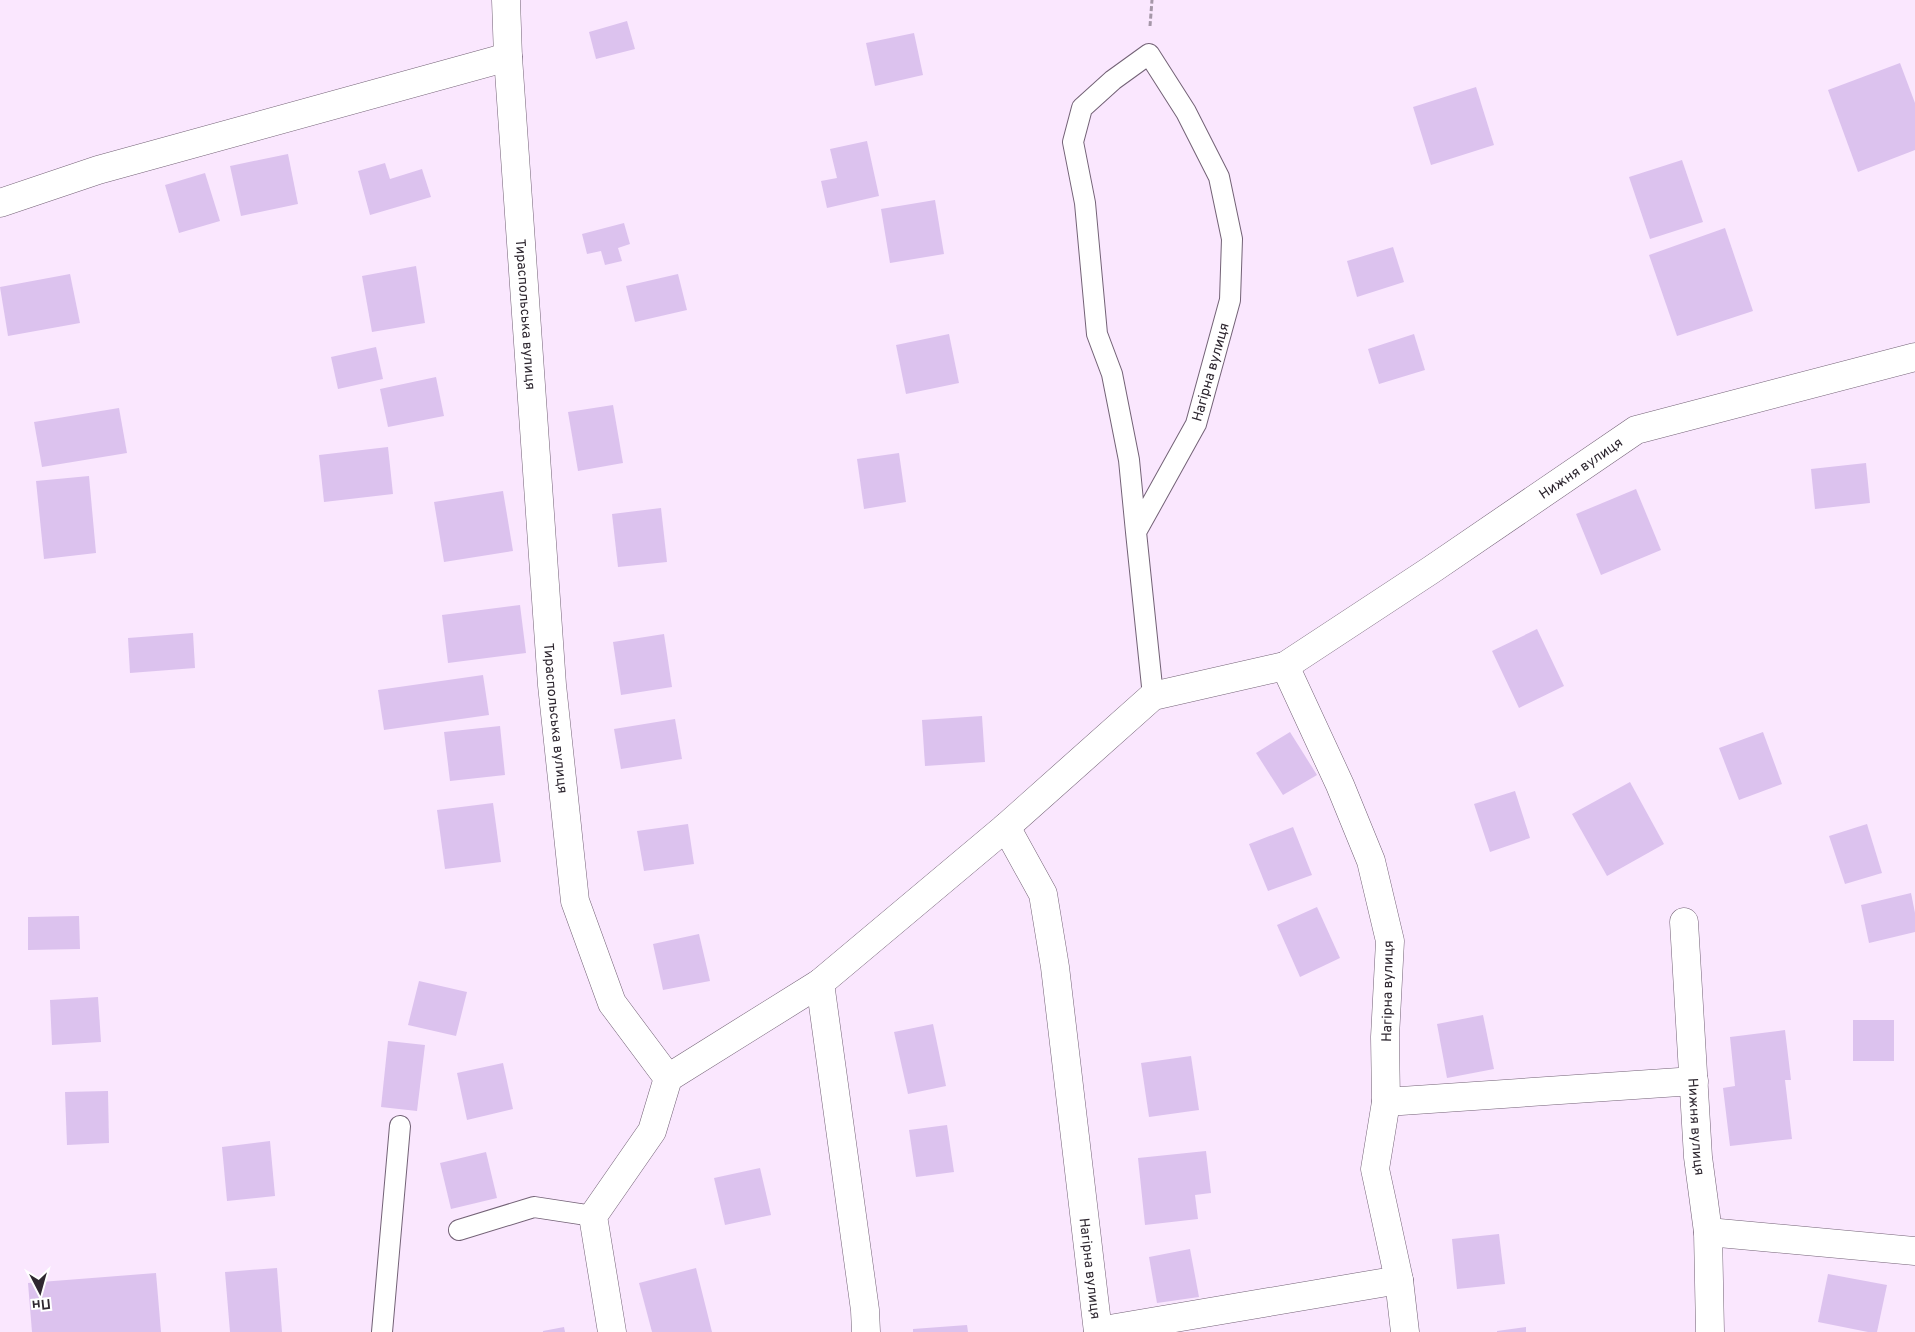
<svg xmlns="http://www.w3.org/2000/svg" width="1915" height="1332" font-family="Overpass,sans-serif">
<style>
.building{fill:#dcc2ee}
.lines{fill:none;stroke-linecap:round;stroke-linejoin:round}
.service-casing{stroke:#736276;stroke-width:22}
.minor-casing{stroke:#736276;stroke-width:29}
.path{stroke:#a597a8;stroke-width:3;stroke-dasharray:5 2.5;stroke-linecap:butt}
.service{stroke:#fff;stroke-width:20}
.minor{stroke:#fff;stroke-width:28}
.labels{text-anchor:middle;stroke-width:4;stroke-linejoin:round;paint-order:stroke}
.street-label{font-size:14px;fill:#2e2730;stroke:#fff}
</style>
<rect width="100%" height="100%" fill="#fae7fe"/>
<g class="building">
<polygon points="627,21 635,49 596,59 589,32"/>
<polygon points="914,33 923,75 875,86 866,43"/>
<polygon points="1900,63 1915,103 1915,150 1858,172 1828,90"/>
<polygon points="1476,87 1494,145 1431,165 1413,107"/>
<polygon points="867,141 879,196 827,208 821,181 837,178 830,149"/>
<polygon points="288,154 298,204 241,216 230,166"/>
<polygon points="1682,160 1703,222 1650,239 1629,177"/>
<polygon points="385,163 390,179 422,169 431,197 370,215 358,171"/>
<polygon points="205,173 220,221 179,233 165,185"/>
<polygon points="935,200 944,254 890,263 881,209"/>
<polygon points="624,223 630,244 618,248 622,261 605,265 601,251 587,254 582,234"/>
<polygon points="1725,228 1753,311 1677,336 1649,255"/>
<polygon points="1393,247 1404,282 1357,297 1347,261"/>
<polygon points="416,266 425,323 372,332 362,276"/>
<polygon points="70,274 80,323 8,336 0,287"/>
<polygon points="678,274 687,310 635,322 626,286"/>
<polygon points="949,334 959,383 906,394 896,345"/>
<polygon points="1414,334 1425,370 1379,384 1368,349"/>
<polygon points="376,347 383,379 338,389 331,357"/>
<polygon points="436,377 444,416 388,427 380,389"/>
<polygon points="613,405 623,463 578,471 568,412"/>
<polygon points="119,408 127,453 42,467 34,422"/>
<polygon points="388,447 393,494 324,502 319,455"/>
<polygon points="899,453 906,502 864,509 857,459"/>
<polygon points="1866,463 1870,503 1815,509 1811,469"/>
<polygon points="89,476 96,553 44,559 36,481"/>
<polygon points="1636,489 1661,550 1601,575 1576,514"/>
<polygon points="503,491 513,551 444,562 434,502"/>
<polygon points="661,508 667,562 618,567 612,514"/>
<polygon points="520,605 526,653 448,663 442,615"/>
<polygon points="1537,629 1564,686 1519,708 1492,651"/>
<polygon points="193,633 195,668 130,673 128,638"/>
<polygon points="664,634 672,687 621,695 613,642"/>
<polygon points="483,675 489,715 384,730 378,690"/>
<polygon points="982,716 985,762 925,766 922,720"/>
<polygon points="675,719 682,759 621,769 614,729"/>
<polygon points="500,726 505,775 450,781 444,732"/>
<polygon points="1290,732 1317,775 1283,795 1256,753"/>
<polygon points="1763,732 1782,784 1739,800 1719,748"/>
<polygon points="1630,782 1664,844 1607,876 1572,814"/>
<polygon points="1515,791 1530,838 1490,852 1474,804"/>
<polygon points="493,803 501,862 445,869 437,810"/>
<polygon points="688,824 694,864 644,871 637,831"/>
<polygon points="1867,824 1882,873 1845,884 1829,836"/>
<polygon points="1293,827 1312,875 1268,891 1249,844"/>
<polygon points="1911,893 1915,913 1915,932 1869,943 1861,905"/>
<polygon points="1317,907 1340,958 1300,977 1277,925"/>
<polygon points="79,916 80,949 28,950 28,917"/>
<polygon points="699,934 710,981 663,990 653,944"/>
<polygon points="419,981 467,992 456,1036 408,1025"/>
<polygon points="98,997 101,1042 52,1045 50,1000"/>
<polygon points="1483,1015 1494,1069 1447,1078 1437,1024"/>
<rect x="1853" y="1020" width="41" height="41"/>
<polygon points="933,1024 946,1086 908,1094 894,1032"/>
<polygon points="1785,1030 1791,1080 1785,1080 1792,1139 1730,1146 1723,1088 1735,1086 1730,1037"/>
<polygon points="388,1041 425,1045 417,1111 381,1107"/>
<polygon points="1191,1056 1199,1110 1149,1117 1141,1063"/>
<polygon points="503,1063 513,1109 467,1120 457,1073"/>
<polygon points="108,1091 109,1143 67,1145 65,1092"/>
<polygon points="947,1125 954,1172 916,1177 909,1130"/>
<polygon points="270,1141 275,1196 227,1201 222,1147"/>
<polygon points="1206,1151 1211,1193 1195,1195 1198,1219 1145,1225 1138,1158"/>
<polygon points="486,1152 497,1198 451,1209 440,1163"/>
<polygon points="760,1168 771,1215 725,1225 714,1178"/>
<polygon points="1499,1234 1505,1284 1457,1289 1452,1239"/>
<polygon points="1190,1249 1199,1297 1157,1303 1149,1257"/>
<polygon points="277,1268 282,1332 230,1332 225,1272"/>
<polygon points="696,1268 712,1332 652,1332 639,1283"/>
<polygon points="156,1273 161,1332 32,1332 28,1283"/>
<polygon points="1828,1274 1887,1285 1877,1332 1868,1332 1818,1322"/>
<polygon points="967,1325 968,1332 913,1332 913,1329"/>
<polygon points="564,1327 565,1332 543,1332 543,1331"/>
<polygon points="1526,1327 1526,1332 1497,1332 1497,1331"/>
</g>
<g class="lines">
<defs>
<g id="service">
<polyline points="1136,532 1129,460 1112,374 1097,334 1085,203 1073,142 1082,108 1113,80 1149,54 1186,112 1219,177 1232,239 1230,300 1196,424 1136,532 1153,696"/>
<polyline points="459,1230 534,1207 593,1216"/>
<polyline points="382,1332 400,1126"/>
</g>
<g id="minor">
<path id="s1" d="M506,0L508,57L552,685L575,901L612,1003L668,1078L652,1131L593,1216L612,1332"/>
<polyline points="0,203 98,170 508,57"/>
<polyline points="1285,666 1340,785 1371,861 1390,941 1385,1037 1386,1102 1375,1169 1399,1280 1405,1332"/>
<path id="s2" d="M1006,827L1043,894L1055,967L1098,1332"/>
<path id="s3" d="M1684,922L1698,1157L1708,1232L1710,1332"/>
<polyline points="820,983 865,1310 866,1332"/>
<path id="s4" d="M668,1078L820,983L1006,827L1153,696L1285,666L1431,570L1636,430L1915,357"/>
<polyline points="1386,1102 1694,1081"/>
<polyline points="1708,1232 1915,1251"/>
<polyline points="1098,1331 1399,1280"/>
</g>
</defs>
<use href="#service" class="service-casing"/>
<use href="#minor" class="minor-casing"/>
<polyline class="path" points="1150,26 1152,0"/>
<use href="#service" class="service"/>
<use href="#minor" class="minor"/>
</g>
<g class="labels">
<g class="street-label">
<text dy="5" stroke="none"><textPath href="#s1" startOffset="315">Тираспольська вулиця</textPath></text>
<text transform="translate(1210 372) rotate(-74)" y="5">Нагірна вулиця</text>
<text dy="5" stroke="none"><textPath href="#s4" startOffset="1110">Нижня вулиця</textPath></text>
<text dy="5" stroke="none"><textPath href="#s1" startOffset="720">Тираспольська вулиця</textPath></text>
<text transform="translate(1387 991) rotate(-89)" y="5">Нагірна вулиця</text>
<text dy="5" stroke="none"><textPath href="#s3" startOffset="205">Нижня вулиця</textPath></text>
<text dy="5" stroke="none"><textPath href="#s2" startOffset="454">Нагірна вулиця</textPath></text>
</g>
</g>
<g transform="translate(40 1292) rotate(174)" stroke="#ffffff" stroke-width="4" paint-order="stroke">
<path d="M0-4L9 19L0 12L-9 19Z" fill="#2e2730"/>
<text y="-8" font-size="14" font-weight="bold" text-anchor="middle" fill="#2e2730">Пн</text>
</g>
</svg>
